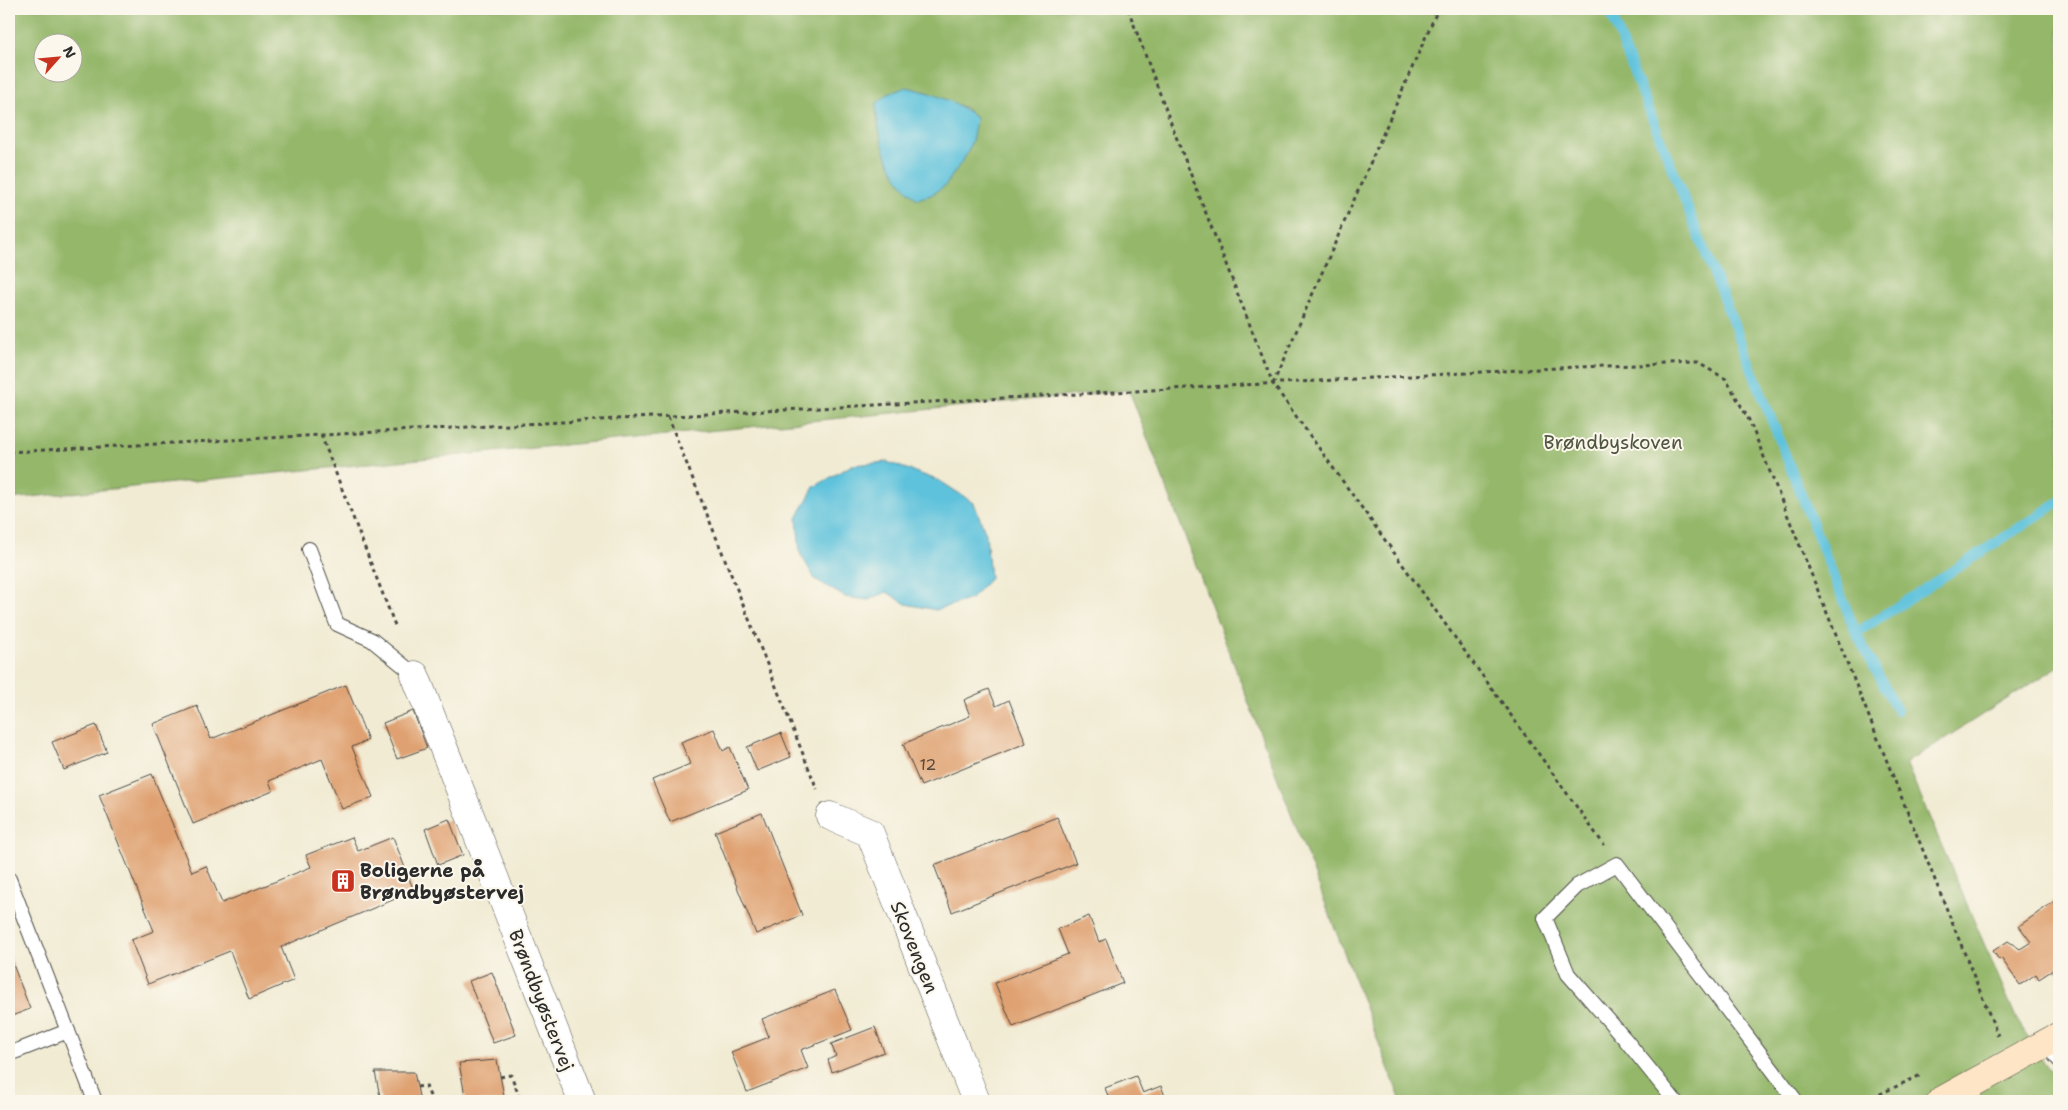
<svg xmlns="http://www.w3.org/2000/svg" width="2068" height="1110" font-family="'Shantell Sans',sans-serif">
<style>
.forest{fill:#94b76b;stroke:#60714b;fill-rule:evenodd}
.water{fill:#5ec2dc;stroke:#447684}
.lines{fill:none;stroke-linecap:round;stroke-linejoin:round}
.stream{stroke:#5ec2dc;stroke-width:10}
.building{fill:#dfa171}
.lane-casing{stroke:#494844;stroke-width:16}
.street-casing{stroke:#494844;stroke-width:29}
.secondary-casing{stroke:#494844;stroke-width:29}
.path{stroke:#494844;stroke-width:3;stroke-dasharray:4 4;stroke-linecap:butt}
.lane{stroke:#fff;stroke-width:14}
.street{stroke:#fff;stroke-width:28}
.secondary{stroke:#fde5c5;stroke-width:28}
.labels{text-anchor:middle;stroke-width:4;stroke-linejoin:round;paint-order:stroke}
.number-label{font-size:16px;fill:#58483c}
.park-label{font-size:19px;fill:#4f563f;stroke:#fbf7ec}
.poi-label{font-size:19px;font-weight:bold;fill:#2b2b2b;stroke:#fbf7ec;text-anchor:start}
.street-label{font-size:19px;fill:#2b2b2b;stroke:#fbf7ec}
</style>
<rect width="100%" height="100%" fill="#fbf7ec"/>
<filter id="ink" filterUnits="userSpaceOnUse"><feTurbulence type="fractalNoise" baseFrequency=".02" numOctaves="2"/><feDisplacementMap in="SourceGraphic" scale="10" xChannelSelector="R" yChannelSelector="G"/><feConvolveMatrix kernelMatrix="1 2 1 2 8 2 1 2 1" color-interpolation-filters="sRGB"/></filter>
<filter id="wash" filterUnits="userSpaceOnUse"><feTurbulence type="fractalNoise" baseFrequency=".0096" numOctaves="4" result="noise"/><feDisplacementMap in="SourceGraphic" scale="20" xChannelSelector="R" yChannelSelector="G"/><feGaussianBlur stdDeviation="1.12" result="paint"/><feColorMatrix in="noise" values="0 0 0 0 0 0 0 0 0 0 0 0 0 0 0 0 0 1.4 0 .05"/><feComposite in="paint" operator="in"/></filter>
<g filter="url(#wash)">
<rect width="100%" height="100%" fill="#f1ebd3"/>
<path class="forest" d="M9,9H2059V666L1906,763L2017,1020L2059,1085V1101H1401L1129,390L9,499ZM42,42H72V72H42ZM924,91L965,108L976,118L953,173L945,186Z"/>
<g class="water">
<path d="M906,87C930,92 957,101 976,118L973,138L967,154L945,186L931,195L917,199C889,176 878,139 876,104L888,94Z"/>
<polygon points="887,462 940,481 974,503 986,534 990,578 971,599 936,610 906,604 887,592 868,600 845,597 815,579 800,553 797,518 814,487 852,465"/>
</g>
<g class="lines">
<g class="stream">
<polyline points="1609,9 1856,633 1897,710"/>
<polyline points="1856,633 2059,502"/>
</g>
</g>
<g id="blocks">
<g class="building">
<polygon points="346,685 368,740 352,747 373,797 342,809 322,759 269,781 273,791 193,824 153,724 197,706 211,739"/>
<polygon points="989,689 996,706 1009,700 1026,743 921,786 903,744 970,716 964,700"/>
<polygon points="413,711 427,748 397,759 383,723"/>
<polygon points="96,725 107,752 64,770 52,742"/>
<polygon points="714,729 723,751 730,747 748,790 670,822 652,780 690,764 681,742"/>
<polygon points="781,733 791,757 757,771 747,747"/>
<polygon points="152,774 192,872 206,866 222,903 311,867 306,855 352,837 358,851 393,837 414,891 281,947 294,980 249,999 230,951 148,984 131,940 154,931 99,795"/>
<polygon points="762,813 802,915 756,934 715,832"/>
<polygon points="1057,817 1076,863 952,912 934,865"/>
<polygon points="449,819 463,855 438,865 425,829"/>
<polygon points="2059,898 2059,974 2056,968 2039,979 2036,974 2020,985 2001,958 1999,960 1993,951 2008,941 2020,949 2031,942 2019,926"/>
<polygon points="1089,916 1099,942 1106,939 1123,983 1013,1027 995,983 1068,954 1058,929"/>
<polygon points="9,954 30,1009 9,1017"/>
<polygon points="492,972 516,1035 493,1043 469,981"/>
<polygon points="835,990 852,1030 801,1050 808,1068 747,1092 731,1052 769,1037 762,1019"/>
<polygon points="875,1027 884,1052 832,1072 828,1060 836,1056 831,1044"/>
<polygon points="497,1060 505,1101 466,1101 459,1063"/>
<polygon points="375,1072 414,1072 420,1101 381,1101"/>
<polygon points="1136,1076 1143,1093 1161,1086 1167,1101 1110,1101 1105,1088"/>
</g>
</g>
</g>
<g filter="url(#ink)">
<use href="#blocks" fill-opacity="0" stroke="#494844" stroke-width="1"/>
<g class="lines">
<defs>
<g id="lane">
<polyline points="309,549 337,624 372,640 415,675"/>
<polyline points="9,879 95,1101"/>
<polyline points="2045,1044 2059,1060"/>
<polyline points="9,1054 68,1031"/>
<polyline points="1675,1101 1624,1038 1568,974 1545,918 1577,886 1617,864 1796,1101"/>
</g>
<g id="street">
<polyline points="415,675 582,1101"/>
<polyline points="830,816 870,833 976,1101"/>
</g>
<polyline id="secondary" points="1941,1101 2059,1036"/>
</defs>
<use href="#lane" class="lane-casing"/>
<use href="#street" class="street-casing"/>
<use href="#secondary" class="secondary-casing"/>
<g class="path">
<polyline points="1128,9 1180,147 1273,384 1604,845"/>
<polyline points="1273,384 1438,9"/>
<polyline points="668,417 817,789"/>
<polyline points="321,435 396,628"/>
<polyline points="9,452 1576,367 1698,363 1726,379 1749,420 1998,1036"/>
<polyline points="500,1077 511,1075 521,1101"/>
<polyline points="417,1087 426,1086 432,1101"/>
<polyline points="1865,1101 1923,1074"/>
</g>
<use href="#lane" class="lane"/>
<use href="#street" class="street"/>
<use href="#secondary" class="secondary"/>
</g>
</g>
<defs>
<symbol id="building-square" viewBox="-11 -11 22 22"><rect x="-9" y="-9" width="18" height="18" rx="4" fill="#c8321e" stroke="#fbf7ec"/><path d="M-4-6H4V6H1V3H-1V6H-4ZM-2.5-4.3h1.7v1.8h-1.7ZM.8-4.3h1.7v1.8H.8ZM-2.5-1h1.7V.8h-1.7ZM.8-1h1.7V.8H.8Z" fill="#fff"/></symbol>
</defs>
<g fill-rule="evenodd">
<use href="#building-square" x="329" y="867" width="28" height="28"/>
</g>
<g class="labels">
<g class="number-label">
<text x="928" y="770">12</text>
</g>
<g class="park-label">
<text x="1613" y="449">Brøndbyskoven</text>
</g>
<g class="poi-label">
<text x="360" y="877">Boligerne på<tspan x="360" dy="22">Brøndbyøstervej</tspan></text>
</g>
<g class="street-label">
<text transform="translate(915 947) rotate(68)" y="7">Skovengen</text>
<text transform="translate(542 1000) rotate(69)" y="7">Brøndbyøstervej</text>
</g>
</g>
<rect width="2068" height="1110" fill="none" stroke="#fbf7ec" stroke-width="30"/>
<g transform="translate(58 58) rotate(63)"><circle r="24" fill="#fbf7ec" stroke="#a8a59f"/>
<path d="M0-4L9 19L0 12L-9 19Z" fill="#c8321e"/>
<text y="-8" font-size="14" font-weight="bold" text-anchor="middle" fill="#2b2b2b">N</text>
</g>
</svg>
